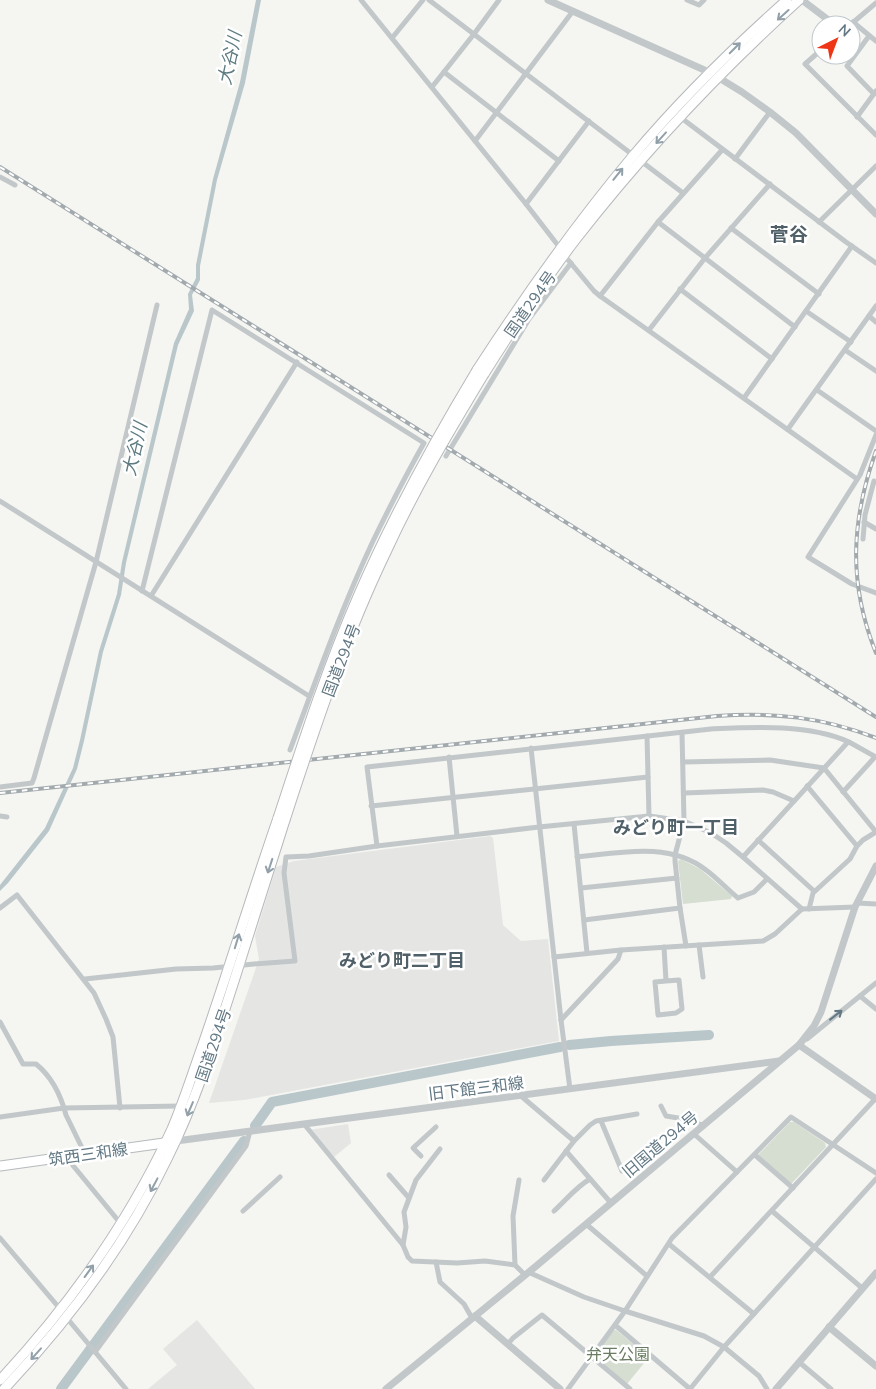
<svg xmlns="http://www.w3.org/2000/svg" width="876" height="1389" font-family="'Nunito Sans','Noto Sans JP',sans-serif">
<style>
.built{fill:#e5e6e4}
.green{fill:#d6ddd1}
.water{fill:#b9c7cb}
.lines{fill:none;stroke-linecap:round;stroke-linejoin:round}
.river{stroke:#b9c7cb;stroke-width:10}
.primary-casing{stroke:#b5babd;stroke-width:11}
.trunk-casing{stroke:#b6babd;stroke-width:11}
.minor{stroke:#c2c7c9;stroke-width:5}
.tertiary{stroke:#c2c7c9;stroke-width:7}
.primary{stroke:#fff;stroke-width:9}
.trunk{stroke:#fff;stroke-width:9}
.rail-casing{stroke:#a2aaae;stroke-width:4}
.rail{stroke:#fff;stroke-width:2;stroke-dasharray:5.5;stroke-linecap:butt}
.trunk-bridge-casing{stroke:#b6babd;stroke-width:11;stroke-linecap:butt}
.trunk-bridge{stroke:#fff;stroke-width:9}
.oneway{stroke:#91a0a9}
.oneway2{stroke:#627884}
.labels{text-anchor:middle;stroke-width:5;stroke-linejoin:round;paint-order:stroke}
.street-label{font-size:16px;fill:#627884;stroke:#fff}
.park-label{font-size:16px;fill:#697b61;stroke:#fff}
.water-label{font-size:18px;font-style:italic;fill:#5d7b81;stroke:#fff}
.neighbourhood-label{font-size:18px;font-weight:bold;fill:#506068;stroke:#fff}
.quarter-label{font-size:19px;font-weight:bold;fill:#506068;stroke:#fff}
</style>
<rect width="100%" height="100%" fill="#f5f5f1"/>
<g class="built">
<polygon points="490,836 493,838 503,925 521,941 548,939 559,1041 244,1100 209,1103 259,959 255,936 276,867 294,861"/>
<polygon points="348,1124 351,1143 334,1157 309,1130"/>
<polygon points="197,1320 255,1389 148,1389 177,1365 163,1349"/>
</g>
<g class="green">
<polygon points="681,859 700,869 732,896 731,899 683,904 678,861"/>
<polygon points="790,1122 794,1122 825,1143 826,1147 792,1183 788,1182 759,1156 759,1154"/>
<polygon points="616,1330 649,1357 627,1384 597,1358 596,1354 611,1331"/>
</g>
<polygon class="water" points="256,0 261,0 245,83 217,180 200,266 200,280 192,295 194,311 178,345 126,563 121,595 103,652 84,741 77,769 49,831 8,883 0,891 0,885 45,828 73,768 80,740 99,651 117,594 122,562 174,343 189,309 188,294 196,278 196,265 213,179 240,82"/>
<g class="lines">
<g class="river">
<polyline points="569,1045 611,1041 709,1035"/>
<polyline points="255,1126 272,1102 560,1047"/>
<polyline points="61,1389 244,1141"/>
</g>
<defs>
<polyline id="primary" points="0,1166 171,1142"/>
<g id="trunk">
<path d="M477,370C525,296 576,224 633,156C680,100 732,49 787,0"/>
<path d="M484,374C513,328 543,282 576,239C643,153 718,73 799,0"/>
<path d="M0,1380C70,1305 129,1222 172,1129C184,1101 193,1072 203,1044C229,969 252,893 278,818"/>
<path d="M4,1389C69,1320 126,1245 167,1159C196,1101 215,1040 235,978C251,926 268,873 285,820"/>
</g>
</defs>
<use href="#primary" class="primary-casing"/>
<use href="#trunk" class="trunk-casing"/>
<g class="minor">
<polyline points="361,0 526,204 560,248"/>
<polyline points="429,0 683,193"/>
<polyline points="687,0 699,5 704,0"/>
<polyline points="853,22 876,41"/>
<polyline points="850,25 876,3"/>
<polyline points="869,36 847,66 874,94"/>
<polyline points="392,38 423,0"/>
<polyline points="821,50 805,64 876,135"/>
<polyline points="444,72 559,161"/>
<polyline points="432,87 474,34 499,0"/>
<polyline points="680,117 846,242 876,263"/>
<polyline points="857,117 876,91"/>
<polyline points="475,141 573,11"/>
<polyline points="735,159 770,112"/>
<polyline points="0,177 15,185"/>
<polyline points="526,204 589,121"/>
<polyline points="658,222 795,327"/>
<polyline points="819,222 876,166"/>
<polyline points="731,228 819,294"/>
<polyline points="564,255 594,291 600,296 857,479"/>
<polyline points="680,289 772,359"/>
<polyline points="600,296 658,222 722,150"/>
<polyline points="806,311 851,342"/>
<polyline points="869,316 876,322"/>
<polyline points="649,330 705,258 770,184"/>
<polyline points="845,350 876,371"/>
<polyline points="817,390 876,431"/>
<polyline points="744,398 852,246"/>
<polyline points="788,429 876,306"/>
<polyline points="876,435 860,475 808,557 852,584 876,593"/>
<polyline points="446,456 529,319 571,263"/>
<polyline points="0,501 309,696"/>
<polyline points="864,522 876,529"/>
<polyline points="863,539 865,515 874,481 876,482"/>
<path d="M142,591L212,310L424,443C406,475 389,508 373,541C341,609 316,680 290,750"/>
<polyline points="151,596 297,362"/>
<polyline points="647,736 649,816"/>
<polyline points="531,748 561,1020 570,1089"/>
<polyline points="449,757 457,836"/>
<polyline points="683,762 770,760 824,768 876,832"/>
<polyline points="807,786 857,846"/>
<polyline points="0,787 32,783 34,778 96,562 157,305"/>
<polyline points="843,792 875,757"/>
<polyline points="684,793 763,790 773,792 794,801"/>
<polyline points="371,806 648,777"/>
<polyline points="0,816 7,817"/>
<polyline points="574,824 587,953"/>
<polyline points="758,840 814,891"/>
<path d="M377,846L367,767L711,729C754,727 809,724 849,742C858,747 867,752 876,757"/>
<path d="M577,857C619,853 669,841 706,870C717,878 727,889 738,898L754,892L767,879"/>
<polyline points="743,857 848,742"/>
<polyline points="581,888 677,878"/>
<polyline points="857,903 876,904"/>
<polyline points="0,908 17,895 94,993 106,1019 113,1037 120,1108"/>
<polyline points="680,908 686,946"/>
<polyline points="809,909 813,893 850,859 857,846 863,840 876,832"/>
<polyline points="584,920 680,908 675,861 675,855 684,821 682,733"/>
<polyline points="699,945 703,977"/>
<polyline points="664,947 666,981 679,980 682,1009 676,1013 658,1015 655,982 666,981"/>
<polyline points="554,957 621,950 763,941 775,934 802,909 855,907"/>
<polyline points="85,979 176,969 213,968 254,964 295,961 284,873 286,857 309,856 377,846 539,827 649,816 684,821 711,833 726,843 743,857 802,909"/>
<polyline points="860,996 876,1009"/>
<polyline points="561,1020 618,959 621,950"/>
<path d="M0,1022L23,1064H36C51,1076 61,1096 66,1115L85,1154"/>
<polyline points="807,1039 876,983"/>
<polyline points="521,1096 574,1141 544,1180"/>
<polyline points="661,1106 666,1116 690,1120 704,1126"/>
<polyline points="0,1117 64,1108 181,1106"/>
<polyline points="601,1121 622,1171"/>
<polyline points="304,1124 403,1245 408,1257 412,1261 457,1263 485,1261 515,1265 525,1275"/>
<polyline points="694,1134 737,1172"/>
<polyline points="574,1141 590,1125 596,1121 637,1114"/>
<polyline points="566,1151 611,1203"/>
<polyline points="755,1155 793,1188"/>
<polyline points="421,1156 413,1148 436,1127"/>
<polyline points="66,1157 121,1224"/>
<polyline points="389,1175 409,1198"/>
<polyline points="243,1211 280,1177"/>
<path d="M554,1211C566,1200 576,1187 590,1179"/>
<polyline points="772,1211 862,1288"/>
<polyline points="586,1224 647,1276"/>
<polyline points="0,1238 61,1310"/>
<polyline points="669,1244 754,1314"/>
<polyline points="403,1245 406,1227 404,1212 416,1180 440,1149"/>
<polyline points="436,1262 440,1282 464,1304 472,1318"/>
<polyline points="515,1265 513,1216 519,1180"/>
<polyline points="528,1272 584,1297 625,1311 704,1336 724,1347 759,1376 767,1389"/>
<polyline points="710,1277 876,1098"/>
<polyline points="66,1317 126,1389"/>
<polyline points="615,1325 690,1389"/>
<polyline points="508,1344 513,1338 542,1315 630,1389"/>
<polyline points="95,1352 246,1146 250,1131"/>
<polyline points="799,1362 831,1389"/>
<polyline points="568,1389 625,1311 672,1238 791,1117 876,1173"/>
<polyline points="690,1389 724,1347 876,1179"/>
</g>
<g class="tertiary">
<polyline points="548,0 711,73 742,92 770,112 796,133 876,214"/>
<polyline points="802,0 835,25"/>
<polyline points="799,1045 876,1099"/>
<polyline points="176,1141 779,1061"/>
<polyline points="475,1316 560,1389"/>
<polyline points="829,1327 876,1366"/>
<polyline points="386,1389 535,1267 799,1045 814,1026 821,1012 855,907 876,866"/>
<polyline points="776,1389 876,1273"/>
</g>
<use href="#primary" class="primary"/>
<use href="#trunk" class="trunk"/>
<defs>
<g id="rail">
<polyline points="0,167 876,717"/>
<path d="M876,451C851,521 848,583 876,653"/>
<path d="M0,793L717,716C774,712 822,717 876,738"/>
</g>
</defs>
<use href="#rail" class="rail-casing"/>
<use href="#rail" class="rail"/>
<defs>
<g id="trunk-bridge">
<path d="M278,818C303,742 327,667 359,594C393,516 433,443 477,370"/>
<path d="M285,820C315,728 345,637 387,550C415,489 449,432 484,374"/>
</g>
</defs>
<use href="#trunk-bridge" class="trunk-bridge-casing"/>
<use href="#trunk-bridge" class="trunk-bridge"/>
</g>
<defs><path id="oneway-shaft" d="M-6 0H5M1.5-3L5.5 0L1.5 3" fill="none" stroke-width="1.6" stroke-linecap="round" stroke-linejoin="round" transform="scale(1.25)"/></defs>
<g class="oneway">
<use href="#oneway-shaft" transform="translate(783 15) rotate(138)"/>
<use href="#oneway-shaft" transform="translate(735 48) rotate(-45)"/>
<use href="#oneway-shaft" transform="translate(661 138) rotate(132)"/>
<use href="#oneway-shaft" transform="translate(618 174) rotate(-51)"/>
<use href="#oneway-shaft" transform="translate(270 866) rotate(108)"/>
<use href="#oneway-shaft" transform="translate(237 941) rotate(-73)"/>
<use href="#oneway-shaft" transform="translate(190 1109) rotate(113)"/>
<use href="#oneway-shaft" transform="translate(154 1185) rotate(118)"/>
<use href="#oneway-shaft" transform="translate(89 1271) rotate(-54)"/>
<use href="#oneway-shaft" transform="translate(36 1354) rotate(132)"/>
</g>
<use class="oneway2" href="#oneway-shaft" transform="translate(836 1015) rotate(-38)"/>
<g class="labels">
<g class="street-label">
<text transform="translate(530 304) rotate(-55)" y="6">国道294号</text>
<text transform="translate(341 660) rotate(-69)" y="6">国道294号</text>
<text transform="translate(213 1045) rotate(-71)" y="6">国道294号</text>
<text transform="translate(476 1088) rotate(-7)" y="6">旧下館三和線</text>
<text transform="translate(660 1144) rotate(-40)" y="6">旧国道294号</text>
<text transform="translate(88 1154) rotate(-8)" y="6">筑西三和線</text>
</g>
<g class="park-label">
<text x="618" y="1360">弁天公園</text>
</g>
<g class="water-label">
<text transform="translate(230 58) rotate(-78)" y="6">大谷川</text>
<text transform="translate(135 449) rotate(-77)" y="6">大谷川</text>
</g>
<g class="neighbourhood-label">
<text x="676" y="834">みどり町一丁目</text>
<text x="402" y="967">みどり町二丁目</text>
</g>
<g class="quarter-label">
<text x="789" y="241">菅谷</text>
</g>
</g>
<g transform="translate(836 40) rotate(42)"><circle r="24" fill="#ffffff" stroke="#c0c9ce"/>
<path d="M0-4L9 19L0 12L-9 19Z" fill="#ee3617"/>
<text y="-8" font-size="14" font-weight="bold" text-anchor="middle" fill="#627884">N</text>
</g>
</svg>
